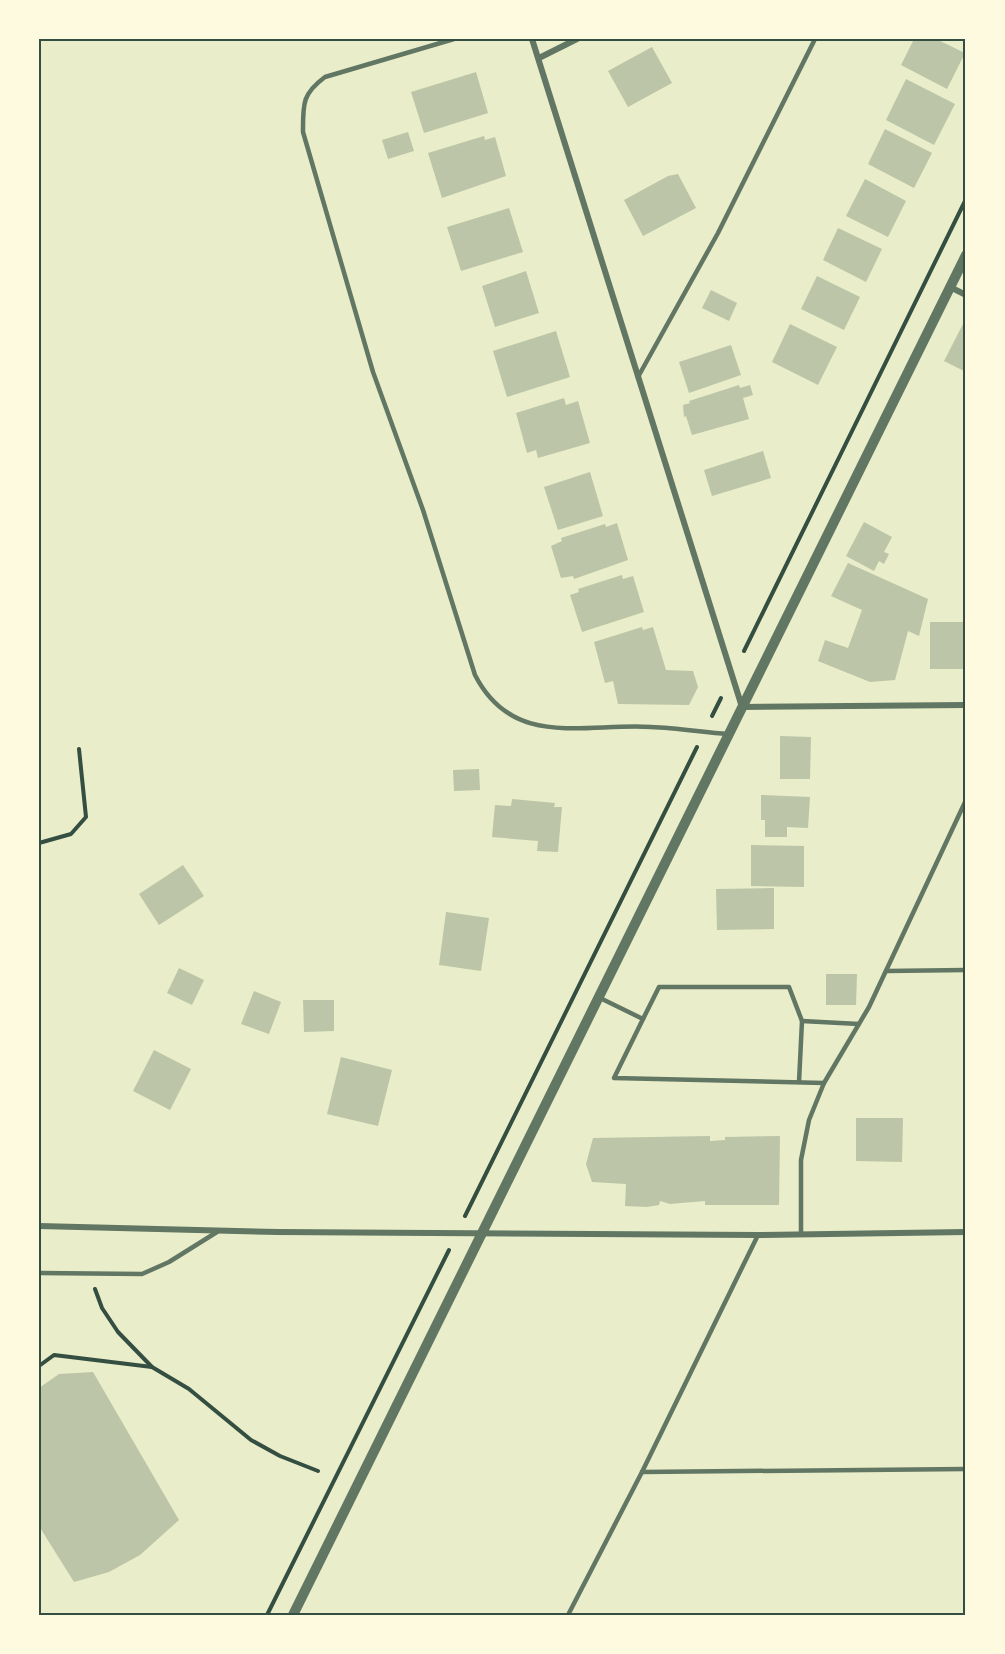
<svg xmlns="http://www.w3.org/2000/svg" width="1005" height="1654" font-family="'Public Sans',sans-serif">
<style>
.building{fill:#bcc5a7}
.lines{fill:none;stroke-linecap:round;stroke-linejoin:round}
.path{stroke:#344e41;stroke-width:4}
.service{stroke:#617663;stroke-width:4.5}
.minor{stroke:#617663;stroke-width:6}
.tertiary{stroke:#617663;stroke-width:10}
.neatline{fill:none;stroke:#344e41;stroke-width:2}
</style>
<rect width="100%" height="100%" fill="#e9edc9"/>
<g class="building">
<polygon points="914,39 936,39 965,53 947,89 901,65"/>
<polygon points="652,47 672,83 628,107 608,71"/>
<polygon points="476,72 488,113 424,133 411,92"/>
<polygon points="906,79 955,104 934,145 886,120"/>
<polygon points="885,129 932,153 914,188 868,164"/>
<polygon points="408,132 414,151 388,159 382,140"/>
<polygon points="484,136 485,140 495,137 506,176 442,198 428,153"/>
<polygon points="678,174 696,208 643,236 624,200 668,176"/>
<polygon points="865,179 906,201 888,237 846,216"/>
<polygon points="509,208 523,252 461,271 447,227"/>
<polygon points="838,228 882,249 866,282 823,260"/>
<polygon points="526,271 539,313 495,327 482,286"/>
<polygon points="817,276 860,297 844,330 801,309"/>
<polygon points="711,290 737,303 729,321 702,308"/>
<polygon points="790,324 837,347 818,385 772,362"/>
<polygon points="963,324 966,326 966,372 944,361"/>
<polygon points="556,331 570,377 507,397 493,351"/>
<polygon points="731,345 741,375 689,393 679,362"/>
<polygon points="739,385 740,388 750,385 753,395 743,398 749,419 692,435 686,416 684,417 683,405 690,403 689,401"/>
<polygon points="564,398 566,405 578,401 590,443 538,458 536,450 527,453 516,413"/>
<polygon points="763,451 771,478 712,496 704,470"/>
<polygon points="590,472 603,516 558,530 544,487"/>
<polygon points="864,522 892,537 884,552 889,554 884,564 879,561 874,571 846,556"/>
<polygon points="617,523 628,560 574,579 573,576 561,578 551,546 562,541 561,538 605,524 606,527"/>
<polygon points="848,563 928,599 919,636 908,631 895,680 870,682 818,661 825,640 848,648 862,610 831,596"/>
<polygon points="622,575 623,579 633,576 644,612 582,632 570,595 579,592 578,589"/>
<rect x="930" y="622" width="36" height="47"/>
<polygon points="642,627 643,630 653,627 666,670 693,671 698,687 689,705 618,704 613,681 605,683 594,642"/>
<polygon points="780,736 811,737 810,779 780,779"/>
<polygon points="479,769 480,790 454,791 453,770"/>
<polygon points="761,795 810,797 808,828 787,827 787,837 765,837 765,820 761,820"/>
<polygon points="512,799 555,803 554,807 562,807 558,852 537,851 538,841 492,837 495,805 511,806"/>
<polygon points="751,845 804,846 804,887 751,886"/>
<polygon points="183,865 204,896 159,925 139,894"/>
<polygon points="774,888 774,929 717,930 716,889"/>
<polygon points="446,912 489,918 481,971 439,965"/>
<polygon points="179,968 204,980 192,1005 167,993"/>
<polygon points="826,974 857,974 856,1005 826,1005"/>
<polygon points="254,991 281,1002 269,1034 241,1024"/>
<polygon points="303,1000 334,1000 334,1031 304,1032"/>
<polygon points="154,1050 191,1069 170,1110 133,1091"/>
<polygon points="341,1057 392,1070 378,1126 327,1114"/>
<polygon points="856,1118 903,1118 902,1162 856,1161"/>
<polygon points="710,1136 710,1141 725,1140 725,1137 780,1136 779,1205 705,1205 705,1201 670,1204 660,1201 659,1205 647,1207 625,1206 626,1184 592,1182 586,1164 593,1138"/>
<polygon points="93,1372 179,1520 140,1555 109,1572 74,1582 39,1526 39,1388 59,1374"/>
</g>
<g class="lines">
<g class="path">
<polyline points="744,651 966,199"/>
<polyline points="712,716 721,698"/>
<polyline points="39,843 71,834 86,817 79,749"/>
<polyline points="465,1216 697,747"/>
<polyline points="95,1289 102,1308 118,1332 152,1367 189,1389 251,1440 280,1456 318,1471"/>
<polyline points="39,1366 54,1355 152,1367"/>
<polyline points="267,1615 449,1250"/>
</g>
<g class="service">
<path d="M454,39L325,77C302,94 303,104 303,132L373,372L423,510L475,675C513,749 583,723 651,727C677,728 702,732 728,734"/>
<polyline points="638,377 718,233 815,39"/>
<polyline points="886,971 966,970"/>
<polyline points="598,997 643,1019 614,1078 824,1083"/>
<polyline points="643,1019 659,987 789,987 802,1021 799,1082"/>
<polyline points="802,1021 859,1024"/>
<polyline points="801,1234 801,1160 809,1120 824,1083 869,1007 966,800"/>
<polyline points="39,1273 142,1274 169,1262 217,1232"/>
<polyline points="642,1472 966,1469"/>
<polyline points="568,1615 642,1472 758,1235"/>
</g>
<g class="minor">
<polyline points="532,39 742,707 966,705"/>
<polyline points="539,58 577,39"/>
<polyline points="950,287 966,295"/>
<polyline points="39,1226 278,1232 758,1235 966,1232"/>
</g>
<polyline class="tertiary" points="293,1615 966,255"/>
</g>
<rect width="1005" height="1654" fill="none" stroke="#fefae0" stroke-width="81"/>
<rect x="40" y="40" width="924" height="1574" class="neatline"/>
</svg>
